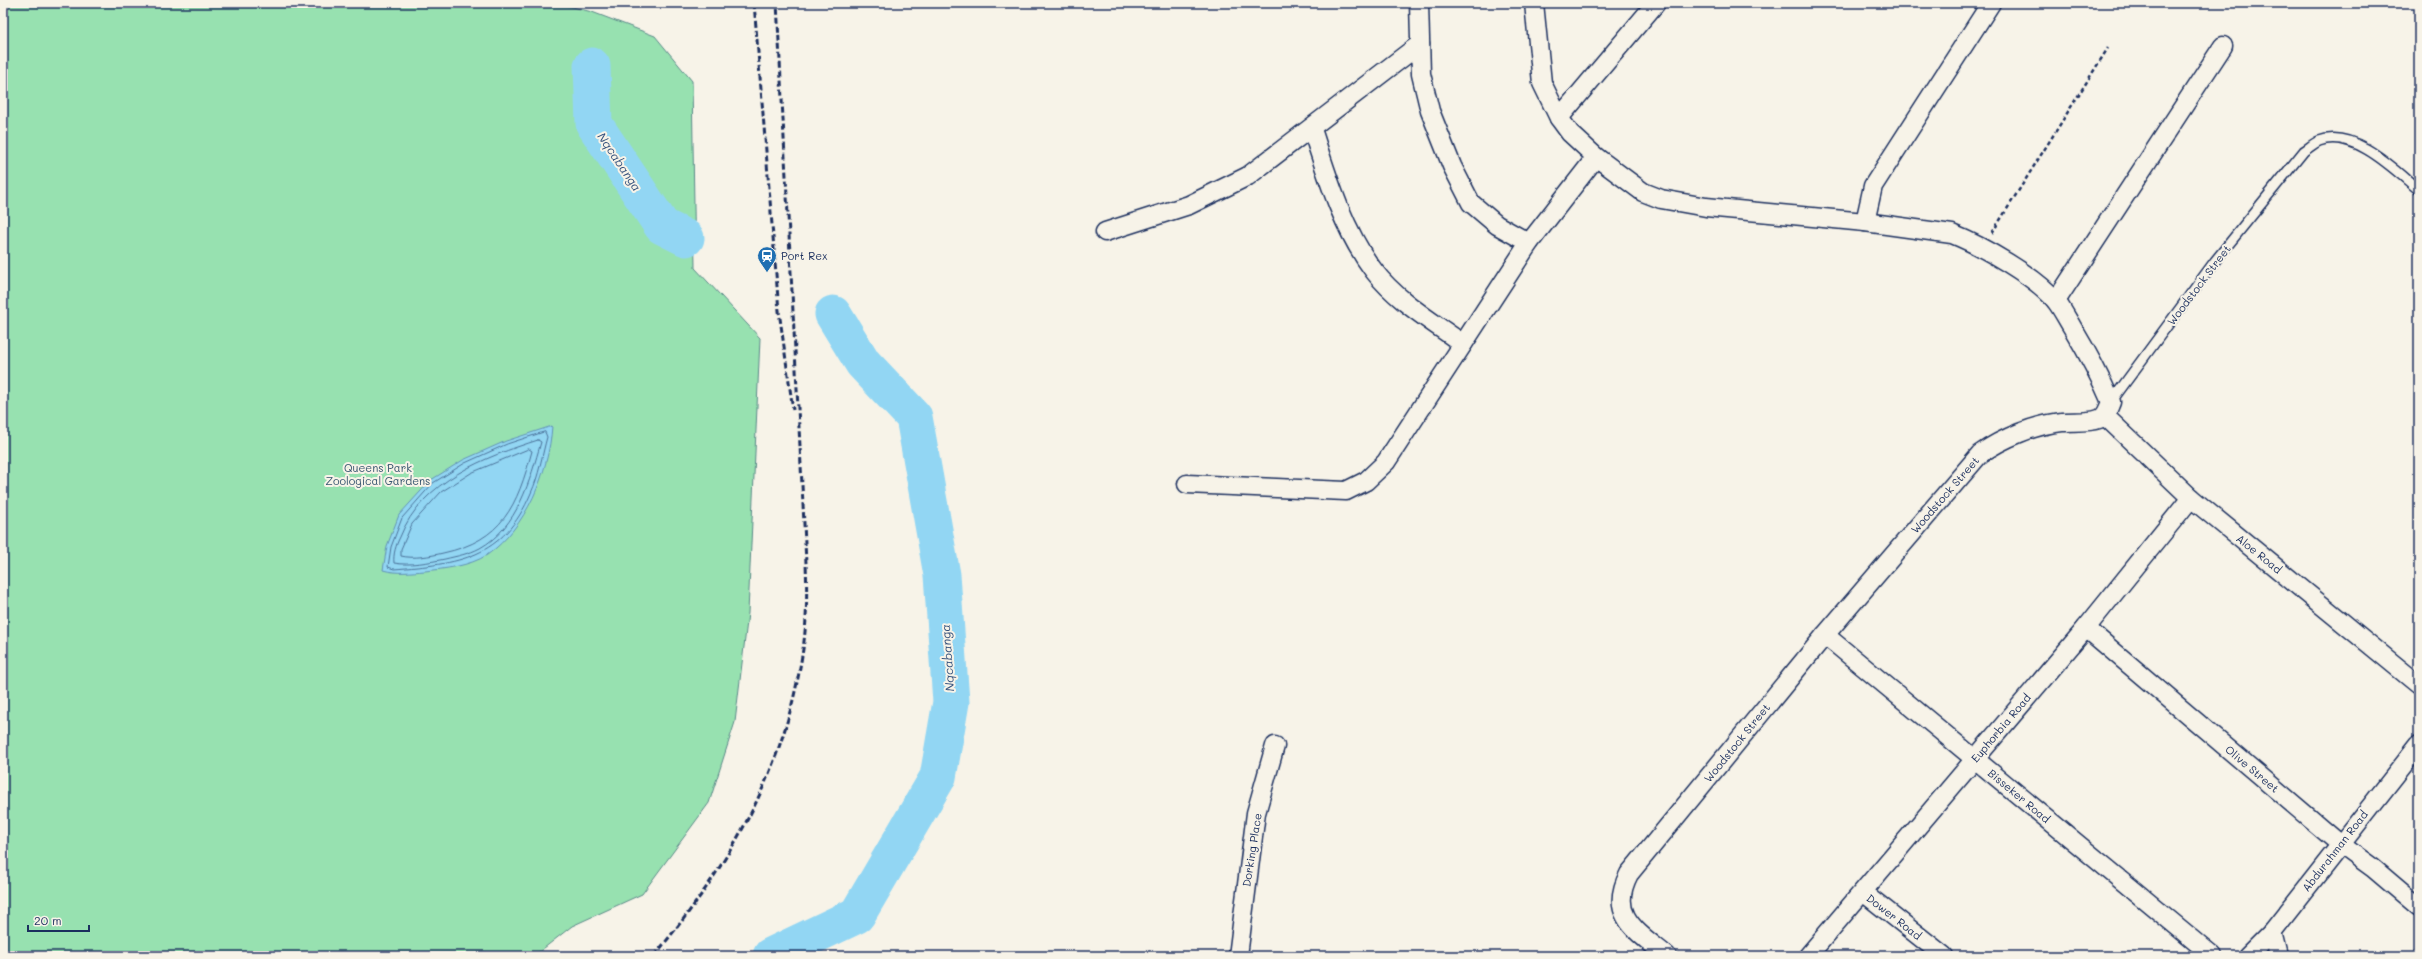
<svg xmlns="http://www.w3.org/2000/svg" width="2422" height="959" font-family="Mali,sans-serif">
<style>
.green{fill:#97e1b0;stroke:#598887}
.water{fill:#92d6f3;stroke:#6293b7}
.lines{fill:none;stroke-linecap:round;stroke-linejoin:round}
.shore{stroke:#4b729a;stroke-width:1}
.river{stroke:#92d6f3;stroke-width:37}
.service-casing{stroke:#1b2f5e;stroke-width:12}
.minor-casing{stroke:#1b2f5e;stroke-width:21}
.path{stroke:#1b2f5e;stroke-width:2.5;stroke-dasharray:4 3;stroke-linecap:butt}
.service{stroke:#f7f3e8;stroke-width:9}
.minor{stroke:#f7f3e8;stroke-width:18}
.rail{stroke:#1b2f5e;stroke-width:3;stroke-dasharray:6 3;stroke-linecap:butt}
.labels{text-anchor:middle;stroke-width:4;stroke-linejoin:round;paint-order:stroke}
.poi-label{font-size:11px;fill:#1b2f5e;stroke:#f7f3e8;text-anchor:start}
.street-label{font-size:11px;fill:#1b2f5e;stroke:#f7f3e8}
.park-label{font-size:11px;fill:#34536e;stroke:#f7f3e8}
.water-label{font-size:12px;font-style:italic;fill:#33507c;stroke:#f7f3e8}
</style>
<rect width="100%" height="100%" fill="#f7f3e8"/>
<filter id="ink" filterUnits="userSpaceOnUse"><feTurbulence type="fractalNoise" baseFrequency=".025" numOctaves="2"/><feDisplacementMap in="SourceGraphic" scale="8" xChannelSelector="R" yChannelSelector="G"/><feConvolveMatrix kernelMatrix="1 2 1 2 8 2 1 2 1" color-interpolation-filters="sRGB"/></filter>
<g filter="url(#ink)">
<polygon class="green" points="3,3 557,3 592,12 655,36 692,81 695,268 760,338 748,613 735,722 709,803 642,894 572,926 534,956 3,956"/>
<path class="water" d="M552,426C549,472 526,528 487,555C470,566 444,569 425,571C411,572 397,574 383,570L387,546L399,515L431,480L463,460L506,441Z"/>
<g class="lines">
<g class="shore">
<path d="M545,432L547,437C542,455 539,476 531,493C503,559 458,564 394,569L388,567L391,547L402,518L433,483L465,463L507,444Z"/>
<path d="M538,440L541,442C530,480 518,527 480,548C469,554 457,556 445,559C430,562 409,566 394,563C393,554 396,545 400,537C422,481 485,457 538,440Z"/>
<path d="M529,449L532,451C517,506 503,540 443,553C431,556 413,559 401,556V549L412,524L441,492L471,473Z"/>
</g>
<g class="river">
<polyline points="592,66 594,124 662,226 686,238"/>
<polyline points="771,956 857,915 938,777 951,702 942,575 914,417 863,363 833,314"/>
</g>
<defs>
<path id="service" d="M2111,402L2215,261L2304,151C2309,148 2314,143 2319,141C2354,128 2395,170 2419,190"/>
<g id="minor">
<polyline points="1419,3 1421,74 1430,111 1452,166 1471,203 1497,225 1529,243"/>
<path d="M1534,3L1542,83L1559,118L1570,133L1596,157L1643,192L1661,199L1706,207L1865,222L1952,234C1982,246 2035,276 2056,301C2062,309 2067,319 2072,327C2087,352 2100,376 2111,402C2108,409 2106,417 2099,419C2088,423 2074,421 2062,422C2034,425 2003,438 1980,454L1825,635L1629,874C1607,916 1638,932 1667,956"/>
<polyline points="1559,118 1656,3"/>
<path d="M1312,129C1327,176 1343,230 1374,271C1397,301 1433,322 1463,344"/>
<polyline points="1865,222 1873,186 1991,3"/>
<polyline points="1105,232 1189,205 1248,176 1420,44"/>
<polyline points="2056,301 2223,46"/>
<polyline points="2105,416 2191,498 2419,685"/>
<polyline points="1187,484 1346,491 1366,481 1386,462 1529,243 1596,157"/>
<polyline points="2086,628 2340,844 2373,868 2419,907"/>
<polyline points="1825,635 2213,956"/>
<polyline points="1863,892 1944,956"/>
<polyline points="2272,932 2278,956"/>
<polyline points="1238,956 1256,813 1275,746"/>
<polyline points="1808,956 2086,628 2191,498"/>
<polyline points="2248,956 2272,932 2419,745"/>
</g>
</defs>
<use href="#service" class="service-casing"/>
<use href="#minor" class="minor-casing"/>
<polyline class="path" points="1992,233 2108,48"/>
<use href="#service" class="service"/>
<use href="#minor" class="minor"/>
<g class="rail">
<polyline points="754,3 779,311 793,410"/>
<path d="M654,956C731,863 785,771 803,649C808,614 807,579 805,543L777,3"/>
</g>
</g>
</g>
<defs>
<symbol id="station-pin" viewBox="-11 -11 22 30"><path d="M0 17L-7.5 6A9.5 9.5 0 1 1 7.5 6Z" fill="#1f6fb2" stroke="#f7f3e8"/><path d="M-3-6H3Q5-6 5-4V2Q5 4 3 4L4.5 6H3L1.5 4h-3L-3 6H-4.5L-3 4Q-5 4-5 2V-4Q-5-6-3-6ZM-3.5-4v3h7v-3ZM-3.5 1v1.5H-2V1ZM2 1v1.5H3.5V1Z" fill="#fff"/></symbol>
</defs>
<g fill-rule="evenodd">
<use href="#station-pin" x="756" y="245" width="22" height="30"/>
</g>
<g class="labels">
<g class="poi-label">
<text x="781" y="260">Port Rex</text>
</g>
<g class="street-label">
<text transform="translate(2199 285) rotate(-53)" y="4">Woodstock Street</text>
<text transform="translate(1945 495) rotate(-49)" y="4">Woodstock Street</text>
<text transform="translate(2259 554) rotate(39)" y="4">Aloe Road</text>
<text transform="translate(2001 728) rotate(-50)" y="4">Euphorbia Road</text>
<text transform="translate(1737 743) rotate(-51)" y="4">Woodstock Street</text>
<text transform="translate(2252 769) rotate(40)" y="4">Olive Street</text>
<text transform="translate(2019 796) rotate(40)" y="4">Bisseker Road</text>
<text transform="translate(1252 850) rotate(-81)" y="4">Dorking Place</text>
<text transform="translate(2335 851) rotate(-52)" y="4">Abdurahman Road</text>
<text transform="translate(1894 917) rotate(38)" y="4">Dower Road</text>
</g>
<g class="park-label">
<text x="378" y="472">Queens Park<tspan x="378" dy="13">Zoological Gardens</tspan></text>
</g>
<g class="water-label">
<text transform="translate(619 162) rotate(56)" y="4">Nqcabanga</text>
<text transform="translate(948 658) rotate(-94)" y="4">Nqcabanga</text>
</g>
</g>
<rect width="2422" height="959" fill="none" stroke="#f7f3e8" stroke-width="16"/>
<rect x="8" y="8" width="2406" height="943" fill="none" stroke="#1b2f5e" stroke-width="1.5" filter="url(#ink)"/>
<path d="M28 925v6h61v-6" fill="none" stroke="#1b2f5e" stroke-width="2"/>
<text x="34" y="925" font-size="12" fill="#1b2f5e" stroke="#f7f3e8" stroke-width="3" paint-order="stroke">20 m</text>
</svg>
